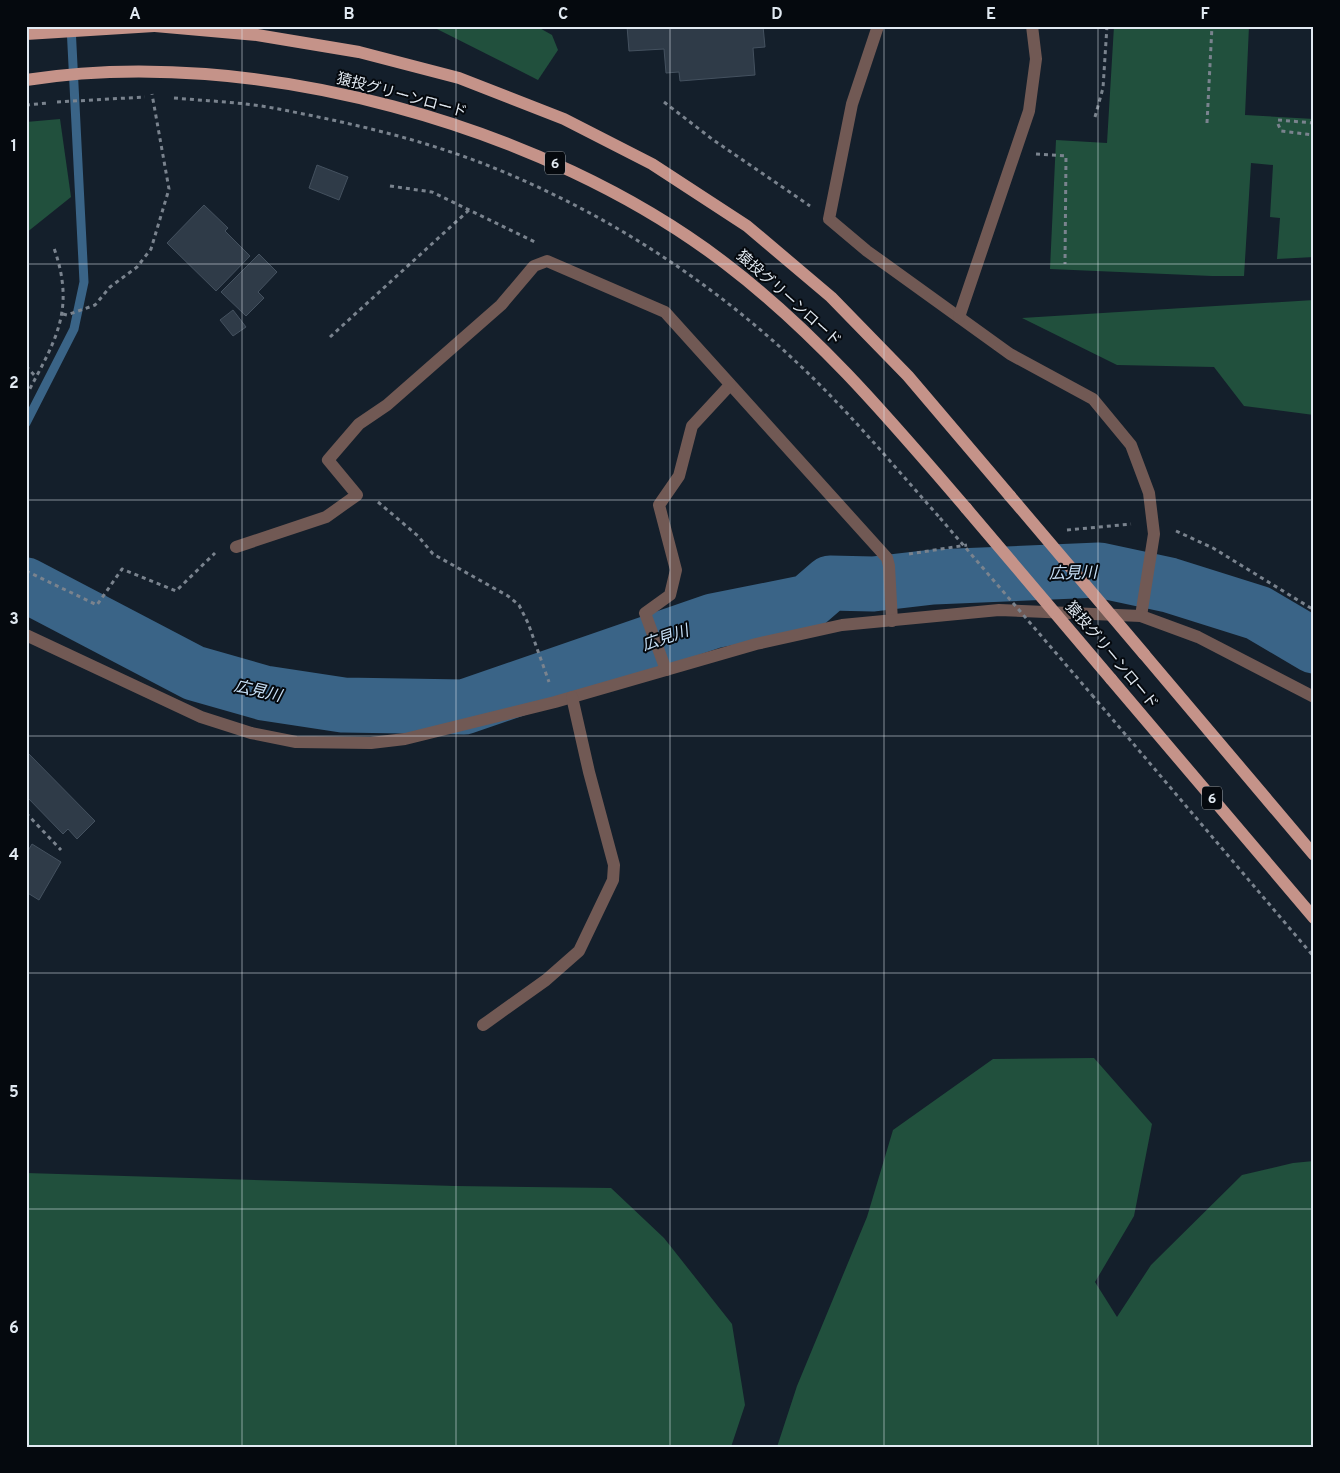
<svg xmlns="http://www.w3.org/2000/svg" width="1340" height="1473" font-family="Overpass,'Noto Sans JP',sans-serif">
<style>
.green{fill:#21503d}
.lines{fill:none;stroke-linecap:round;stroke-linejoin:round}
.stream{stroke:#3a6487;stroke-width:9}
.river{stroke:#3a6487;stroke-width:55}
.building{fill:#2f3b48;stroke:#44515f}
.path{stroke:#7a838e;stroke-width:3;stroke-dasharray:4 4;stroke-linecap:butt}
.street{stroke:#715954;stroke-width:12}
.primary{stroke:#c59389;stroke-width:12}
.path-bridge{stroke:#7a838e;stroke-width:3;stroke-dasharray:4 4;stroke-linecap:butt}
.primary-bridge{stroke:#c59389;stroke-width:12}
.grid{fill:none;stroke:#e1e9f1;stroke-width:1;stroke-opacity:0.55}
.labels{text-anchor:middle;stroke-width:4;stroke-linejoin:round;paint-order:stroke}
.shield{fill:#05090e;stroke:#9fa6ad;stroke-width:1}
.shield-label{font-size:14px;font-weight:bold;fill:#e1e9f1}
.street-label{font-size:15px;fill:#e1e9f1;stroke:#05090e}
.water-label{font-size:16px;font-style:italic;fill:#c7e0f7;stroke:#05090e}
.neatline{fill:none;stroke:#e1e9f1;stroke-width:2}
.grid-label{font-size:16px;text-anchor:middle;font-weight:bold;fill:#e1e9f1}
</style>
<rect width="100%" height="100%" fill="#141f2b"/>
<g class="green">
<polygon points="431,26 536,26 552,35 558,50 538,80"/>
<polygon points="1114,26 1249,26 1245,115 1314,119 1314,257 1277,259 1280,218 1270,217 1273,165 1251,163 1244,276 1212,276 1050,269 1056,140 1107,143"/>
<polygon points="60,119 71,197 26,233 26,122"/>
<polygon points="1314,300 1314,415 1244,406 1214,367 1117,365 1022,318"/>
<polygon points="1094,1058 1152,1124 1134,1216 1095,1282 1117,1317 1151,1265 1242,1175 1293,1163 1314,1161 1314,1447 777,1447 797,1386 867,1217 893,1130 993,1059"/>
<polygon points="26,1173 455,1186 611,1188 664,1238 732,1324 745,1405 731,1447 26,1447"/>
</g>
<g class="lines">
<polyline class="stream" points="26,423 74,329 84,282 71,26"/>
<polyline class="river" points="26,585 194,673 264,693 343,705 464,707 713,621 808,602 830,583 873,584 933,577 1099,570 1169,585 1258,613 1314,646"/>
</g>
<g class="building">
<polygon points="627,26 763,26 765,47 753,48 755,75 680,81 679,72 666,73 664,49 629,51"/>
<polygon points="317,165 348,177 339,200 309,188"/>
<polygon points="204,205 228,228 225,231 250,256 216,291 167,243"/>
<polygon points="259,254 277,272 258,292 264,298 246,316 221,292"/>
<polygon points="233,310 246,327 233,336 220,320"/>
<polygon points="26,751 95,821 77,839 68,829 63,834 26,796"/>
<polygon points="32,844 61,862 39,900 26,892 26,854"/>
</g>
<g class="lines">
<g class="path">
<path d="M174,98C207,101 241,102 273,108C342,121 413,137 479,162C606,211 722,287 818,383C861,426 900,473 940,518"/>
<polyline points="57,102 145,97"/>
<polyline points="664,102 712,139 810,206"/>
<polyline points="26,105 48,103"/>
<polyline points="1095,117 1103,88 1107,26"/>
<polyline points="1278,120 1314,123"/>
<polyline points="1207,123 1212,26"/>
<polyline points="1278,124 1281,131 1314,135"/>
<polyline points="1036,154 1066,156 1065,264"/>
<polyline points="390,186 432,192 535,242"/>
<polyline points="1314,207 1314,214"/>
<polyline points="63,314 67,315 95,305 110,287 137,267 151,249 169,189 152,94"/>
<polyline points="330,337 469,210"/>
<polyline points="26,366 36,377"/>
<path d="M26,396C55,341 76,311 54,248"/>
<polyline points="378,502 418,536 433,554 508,596 519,605 528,623 549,682"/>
<polyline points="1067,530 1131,524"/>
<polyline points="1176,531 1213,548 1314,610"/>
<polyline points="909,554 967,545"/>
<polyline points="26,571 97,605 122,569 176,591 215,553"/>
<polyline points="1092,695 1314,957"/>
<polyline points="26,813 61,850"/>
</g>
<g class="street">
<polyline points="878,26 852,104 829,219 867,251 1010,354 1093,399 1131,445 1149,493 1154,534 1141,616"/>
<polyline points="959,317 1029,111 1036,59 1032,26"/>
<polyline points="236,547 326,517 357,495 328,460 359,424 387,405 501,305 534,266 547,261 665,312 887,558 889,566 892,621"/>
<polyline points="26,635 201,717 251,733 296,742 371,743 405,739 555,702 756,644 842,625 999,610 1141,616 1198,637 1314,697"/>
<polyline points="666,670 645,613 670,595 676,570 659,505 679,476 692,426 730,385"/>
<polyline points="483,1025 546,980 579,951 613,880 614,865 589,772 572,697"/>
</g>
<g class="primary">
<polyline points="155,26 257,35 359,52 459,78 564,119 652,164 747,226 831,297 908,376 1010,496"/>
<polyline points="26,34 154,26"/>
<path d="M26,80C252,44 545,125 726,264C818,334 892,422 966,508"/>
<polyline points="1144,654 1314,855"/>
<polyline points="1111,679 1314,918"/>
</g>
<polyline class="path-bridge" points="940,518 1092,695"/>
<g class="primary-bridge">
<polyline points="1010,496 1144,654"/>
<polyline points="966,508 1111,679"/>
</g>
</g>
<path class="grid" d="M242,26V1447M456,26V1447M670,26V1447M884,26V1447M1098,26V1447M26,264H1314M26,500H1314M26,736H1314M26,973H1314M26,1209H1314"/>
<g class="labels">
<g class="shield">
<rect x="545" y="151.5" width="20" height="23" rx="4"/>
<rect x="1202" y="786.5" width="20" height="23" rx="4"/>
</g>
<g class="shield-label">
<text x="555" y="168">6</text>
<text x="1212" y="803">6</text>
</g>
<g class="street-label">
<text transform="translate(402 95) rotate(15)" y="5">猿投グリーンロード</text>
<text transform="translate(789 298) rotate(42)" y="5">猿投グリーンロード</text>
<text transform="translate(1112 655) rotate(50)" y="5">猿投グリーンロード</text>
</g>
<g class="water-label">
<text transform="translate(1073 572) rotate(-1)" y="6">広見川</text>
<text transform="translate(665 637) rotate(-19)" y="6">広見川</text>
<text transform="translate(258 690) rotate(13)" y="6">広見川</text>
</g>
</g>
<rect width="1340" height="1473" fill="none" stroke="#05090e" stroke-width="55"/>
<rect x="28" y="28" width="1284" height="1418" class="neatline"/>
<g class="grid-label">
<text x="135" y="19">A</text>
<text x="349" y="19">B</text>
<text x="563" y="19">C</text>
<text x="777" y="19">D</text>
<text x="991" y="19">E</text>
<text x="1205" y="19">F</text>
<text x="14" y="151">1</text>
<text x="14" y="388">2</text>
<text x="14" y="624">3</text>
<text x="14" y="860">4</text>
<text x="14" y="1097">5</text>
<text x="14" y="1333">6</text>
</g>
</svg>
